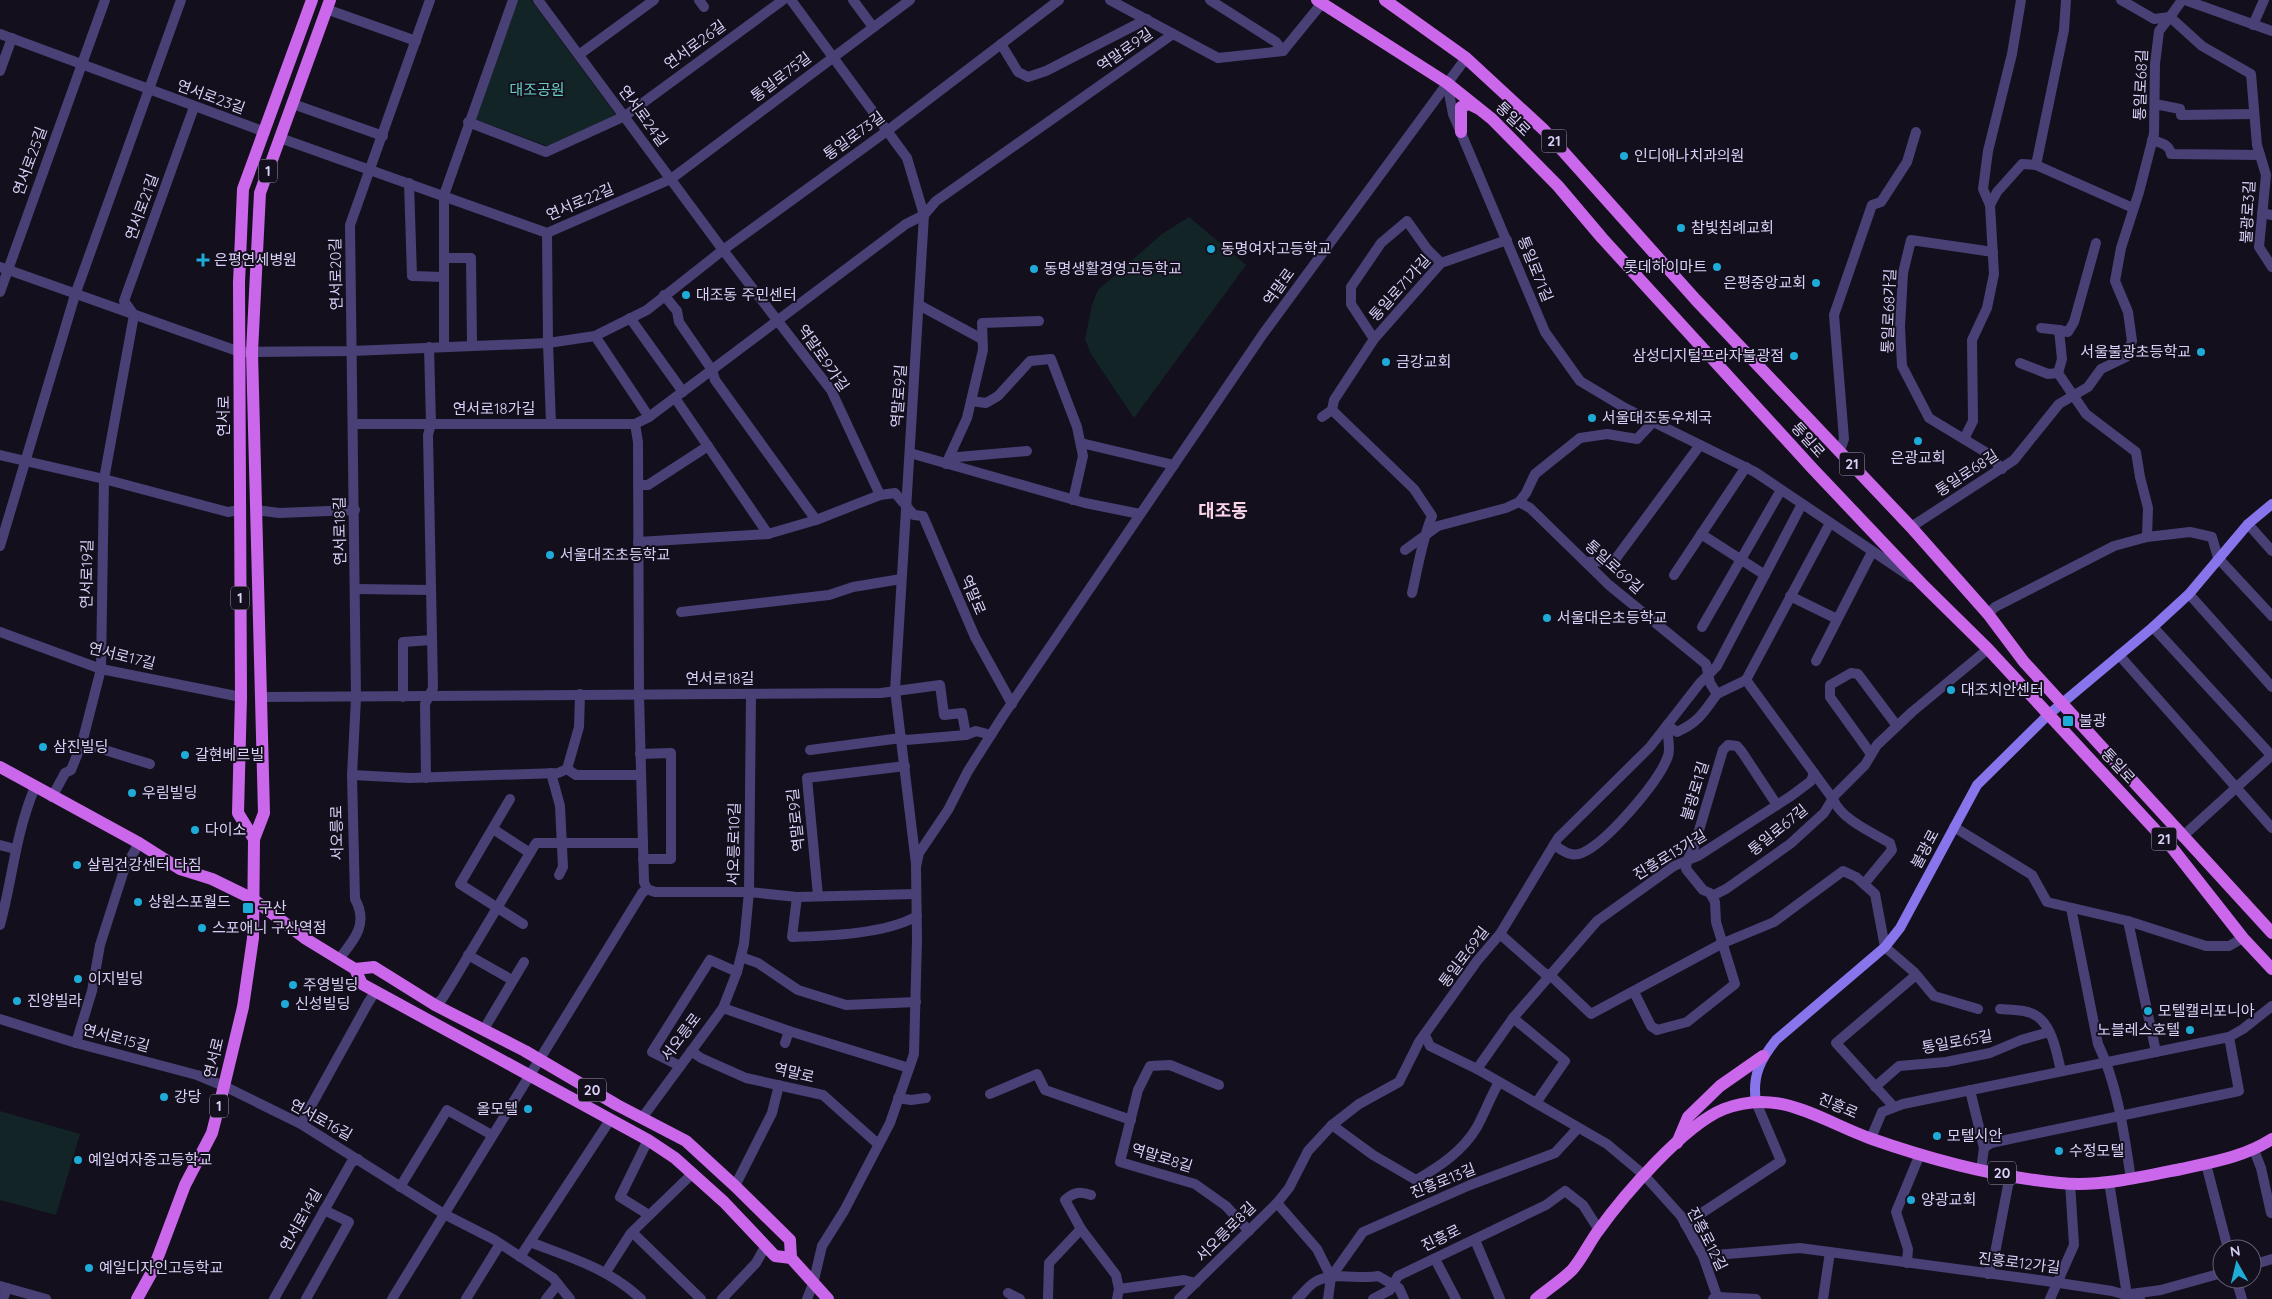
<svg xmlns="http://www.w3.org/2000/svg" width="2272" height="1299" font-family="Quicksand,'Noto Sans KR',sans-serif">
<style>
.green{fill:#132426}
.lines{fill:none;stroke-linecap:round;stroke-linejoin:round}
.minor{stroke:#494076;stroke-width:10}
.tertiary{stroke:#494076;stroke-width:10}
.secondary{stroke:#8975eb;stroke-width:10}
.primary{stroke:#cb67ea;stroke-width:12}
.poi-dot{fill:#1eabd7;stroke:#130f1d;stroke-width:2}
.labels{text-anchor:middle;stroke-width:4;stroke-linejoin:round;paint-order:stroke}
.shield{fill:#130f1d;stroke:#9f97b6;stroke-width:1}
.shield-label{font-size:14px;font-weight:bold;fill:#dbd1f8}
.street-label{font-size:15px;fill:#dbd1f8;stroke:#130f1d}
.park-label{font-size:15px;fill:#68cec2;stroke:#130f1d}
.poi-label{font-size:15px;fill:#dbd1f8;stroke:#130f1d;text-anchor:start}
.quarter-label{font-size:18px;font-weight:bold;fill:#f9d3e6;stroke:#130f1d}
</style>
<rect width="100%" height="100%" fill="#130f1d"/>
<g class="green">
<polygon points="518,0 531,0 616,115 547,146 474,119"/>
<polygon points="1189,217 1246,265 1134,418 1091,354 1085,339 1092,305 1098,290 1162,234"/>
<polygon points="0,1111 80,1134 56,1215 0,1200"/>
</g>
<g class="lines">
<g class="minor">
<polyline points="538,0 723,250 831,390 880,495 895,493 914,515 923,516 975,637 1012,704"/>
<polyline points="699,0 704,7"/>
<polyline points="791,0 907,158 924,215 895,690 916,864"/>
<polyline points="853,0 873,27"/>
<polyline points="1110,0 1218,58 1283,51 1322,3"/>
<polyline points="1210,0 1276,42 1283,51"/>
<polyline points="2121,0 2154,19 2170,17"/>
<polyline points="2182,0 2170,17 2202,46 2251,74 2257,145 2266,175 2259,247 2272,267"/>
<polyline points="2185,0 2272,31"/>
<polyline points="326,9 416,41"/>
<polyline points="2253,25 2264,0"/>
<polyline points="0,34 265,132"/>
<polyline points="1001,44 1018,72 1028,77 1046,71 1147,19"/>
<polyline points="580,54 654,0"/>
<polyline points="0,71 12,38"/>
<polyline points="1447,83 1453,114 1545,332 1580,381 1625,408 1755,472 1911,577"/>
<polyline points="293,104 383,136"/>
<polyline points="2155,104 2180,109 2181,115 2254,114"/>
<polyline points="468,122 546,152 625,116 783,0"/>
<polyline points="280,138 547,233 671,179 910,0"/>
<path d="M2152,140C2161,143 2169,144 2171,154L2260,155"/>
<polyline points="2036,165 2133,208"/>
<polyline points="409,183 412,276 444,277"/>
<polyline points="1990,205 1997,192 2022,164 2036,165 2064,30 2066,0"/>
<polyline points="2262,213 2272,215"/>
<polyline points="547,233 548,343 551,424"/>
<polyline points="1993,252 1911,240 1903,273 1900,327 1902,366 1929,418 1987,453 2002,469"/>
<polyline points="444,258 471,258 472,345"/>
<polyline points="0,267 240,352 352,351 548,343 595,336 647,310 723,250 887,131 1059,0"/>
<polyline points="0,292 105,0"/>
<polyline points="664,295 677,311 679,322 712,370 715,380 816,520"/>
<polyline points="919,305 982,339"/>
<polyline points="630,318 683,392"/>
<polyline points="2041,328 2059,330"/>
<polyline points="595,336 649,417"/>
<polyline points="1374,339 1351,304 1351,287 1381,243 1407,221 1427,249 1441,263"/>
<polyline points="444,346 444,195 513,0"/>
<polyline points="2020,363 2048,374 2058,373 2086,414 2136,452 2140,477 2148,508 2147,537"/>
<polyline points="2058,373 2062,359 2059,330 2068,332 2074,322 2096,243"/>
<polyline points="675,398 768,534"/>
<polyline points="971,401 986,403 998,396 1030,361 1051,359 1077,427 1083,456 1073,500"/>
<polyline points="1332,410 1334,400 1374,339 1441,263 1507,240"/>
<path d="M1322,417L1332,410L1414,489L1432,516C1422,540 1418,567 1412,593"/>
<polyline points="353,424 635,424 649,417 906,224 924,215 936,201 1173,34"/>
<polyline points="635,424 638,442 639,695 644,882 647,889 655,892 749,892 797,897 916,894"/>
<polyline points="1964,439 1973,421 1972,340 1987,308 1994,274 1990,205 1983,189 1988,151 2012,54 2021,0"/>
<polyline points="1081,443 1174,465"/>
<polyline points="1027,451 958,457 946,464 967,418 983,350 982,323 1039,321"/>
<polyline points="1840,451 1844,439 1834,315 1872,205 1881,202 1907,162 1916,132"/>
<polyline points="910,453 1085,503 1140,514"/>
<polyline points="0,455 104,479 228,512 239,510"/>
<polyline points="638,485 648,485 708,446"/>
<path d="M1519,502L1530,508L1609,585L1706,664L1710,683L1717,694C1704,712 1699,722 1677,732L1667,725C1667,734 1671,748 1668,756C1659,782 1606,843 1582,853C1571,858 1562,850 1554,845"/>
<polyline points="256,510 279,513 355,510"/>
<polyline points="2248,524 2272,551"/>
<polyline points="1911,527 2014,460 2059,404 2088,387 2101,369 2126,357 2132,341 2128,312 2115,281 2121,248 2139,192 2154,134 2155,64 2159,31 2170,17"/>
<polyline points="1701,534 1765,575"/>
<polyline points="638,542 768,534 816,520 880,495"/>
<polyline points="0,546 75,295 181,0"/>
<polyline points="1405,550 1438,526 1506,508 1519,502 1526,493 1535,474 1580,438 1607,434 1637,439 1653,422"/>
<polyline points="1586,562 1614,561 1700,445"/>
<polyline points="1674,575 1746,467"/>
<polyline points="355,589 431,590"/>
<polyline points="2189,594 2272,687"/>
<polyline points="1790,596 1837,619"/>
<polyline points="681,612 829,595 853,587 901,579"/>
<polyline points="1988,614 1995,607 2114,546 2147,537 2190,532 2212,537 2218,558 2272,616"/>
<polyline points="1702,627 1781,490"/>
<polyline points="2153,627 2272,756"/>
<polyline points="0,632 101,669 241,697"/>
<polyline points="2119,655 2272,828"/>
<polyline points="1816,661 1872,552"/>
<path d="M1746,680L1833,799C1841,819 1871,832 1890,843L1892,850L1864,884"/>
<polyline points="1746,680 1830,523"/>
<polyline points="1717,694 1746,680"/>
<polyline points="262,697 881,693 940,685 944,715 962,713 966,735"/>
<polyline points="403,697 403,642 432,640"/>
<polyline points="82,743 150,764"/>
<polyline points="810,750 901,738 906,740 966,735 976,731 991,735"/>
<polyline points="640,754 671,753 671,859 643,859"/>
<polyline points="1871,754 1830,697 1830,685 1851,673 1858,674 1897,726"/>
<polyline points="567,769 576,775 641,775"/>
<polyline points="551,773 560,806 563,867 559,875"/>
<polyline points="352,775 410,778 558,773 567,769 579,727 580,694"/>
<polyline points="426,778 425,704 433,688 428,435 431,424 429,347"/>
<polyline points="52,797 65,773 71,770 82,743 101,669 104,479 134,315 124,301 194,107"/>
<polyline points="510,799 460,884 523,924"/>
<polyline points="1954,827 2032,875 2047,902 2128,921 2206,946 2229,946 2243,938"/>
<polyline points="493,829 530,853"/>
<polyline points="2182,837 2272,755"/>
<polyline points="0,845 15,849"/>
<polyline points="818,896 807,778 905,766"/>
<polyline points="1712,896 1726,889 1790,844 1824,813 1835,795 1865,765 1877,745 1912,712 1988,649"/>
<path d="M797,897L792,937C828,936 886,934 917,916"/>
<path d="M2071,908L2098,1044C2118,1086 2124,1133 2131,1179"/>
<polyline points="2128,921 2156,1052"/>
<path d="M0,925C13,877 15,835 35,787"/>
<polyline points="1500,934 1544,973 1550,975 1591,1014 1721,944 1774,922 1843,871 1856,877 1875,894 1885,947 1914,972 1934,996 1978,1009"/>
<polyline points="468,955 512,980"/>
<polyline points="741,957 758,963 798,990 846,1005 916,1002"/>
<path d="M339,959C354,940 369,924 355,899L352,775L356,698L350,225L430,0"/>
<polyline points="1634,992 1651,1026 1657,1030 1687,1022 1735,984 1716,922 1715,902 1710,893 1703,890 1686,869 1687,861 1694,847 1723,750 1728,745 1737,746 1742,752 1777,805"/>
<polyline points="435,1005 442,999 452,983 536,843 643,843"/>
<polyline points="723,1008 789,1031"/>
<path d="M2000,1009C2012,1010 2028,1009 2038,1017C2053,1028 2057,1055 2061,1071"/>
<polyline points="1513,1018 1565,1061 1536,1103"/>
<polyline points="0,1019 76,1043 197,1075 224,1086 301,1124 444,1214 493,1239 553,1278 570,1299"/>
<polyline points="484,1029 524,962"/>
<polyline points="1425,1035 1430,1046 1477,1069 1607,1144 1644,1175 1681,1216 1703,1256 1718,1299"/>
<polyline points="76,1043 92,991 100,945 124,870 139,843"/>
<polyline points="785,1043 789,1031 909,1068"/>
<polyline points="691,1051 701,1058 746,1078 823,1095 878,1144"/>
<polyline points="680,1066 652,1052 710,960 737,972"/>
<polyline points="1477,1069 1513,1018 1597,921 1674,866 1698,856 1791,796 1811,781 1814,773"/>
<polyline points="1219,1085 1170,1065 1150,1066 1138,1090 1120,1162 1195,1184 1226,1206 1249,1231"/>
<polyline points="1875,1087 1899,1066 1946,1062 1990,1053 2021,1040 2049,1032"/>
<polyline points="1970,1090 1984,1148 1981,1170"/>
<polyline points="990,1094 1037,1074 1045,1090 1131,1120"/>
<polyline points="898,1098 911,1100 926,1098"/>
<polyline points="1894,1107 1836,1043 1916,975"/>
<polyline points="642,1118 723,1008 737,972 744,944 749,892 751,694"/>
<polyline points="301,1124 368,1003 375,992"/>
<path d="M1332,1125L1373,1155L1416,1180C1439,1167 1463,1151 1477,1127C1485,1112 1491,1096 1499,1082"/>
<polyline points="1871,1138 1882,1112 1903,1104 2229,1037 2243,1029 2272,1006"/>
<polyline points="648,1140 620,1197 649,1215"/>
<polyline points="1984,1148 1991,1143 2239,1091 2229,1037"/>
<polyline points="2254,1150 2261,1168 2271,1213"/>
<polyline points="2206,1164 2228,1249"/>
<polyline points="2109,1182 2127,1295 2126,1299"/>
<polyline points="735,1186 772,1113 779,1085"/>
<polyline points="400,1187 447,1110 492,1135"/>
<path d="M1091,1195C1080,1191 1074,1192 1065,1200L1081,1229L1116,1275L1119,1289L1117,1299"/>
<polyline points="1277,1203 1317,1249 1331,1277"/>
<polyline points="1685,1224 1781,1161 1756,1102"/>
<polyline points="633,1233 701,1299"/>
<polyline points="1475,1240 1500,1299"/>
<path d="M530,1242C571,1258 608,1268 641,1299"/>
<polyline points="1703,1256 1800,1248 2046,1281 2112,1291 2140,1299"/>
<polyline points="520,1257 610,1120"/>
<polyline points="1435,1259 1456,1299"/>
<polyline points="1907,1263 1908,1249 1896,1212 1920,1154"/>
<polyline points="2252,1265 2272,1259"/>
<polyline points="606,1272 631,1233 693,1173"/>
<polyline points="1988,1274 1995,1253 2010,1175"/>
<polyline points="2236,1279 2242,1299"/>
<polyline points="0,1286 46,1299"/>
<polyline points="1119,1289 1184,1280 1196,1283"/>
<polyline points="1008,1293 1020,1299"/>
<polyline points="2131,1294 2161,1290 2222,1273"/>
<polyline points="3,1299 7,1288"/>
<polyline points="274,1299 351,1163 358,1159"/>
<polyline points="306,1299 349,1222 324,1210"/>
<polyline points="392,1299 642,893 647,889"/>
<polyline points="466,1299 500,1244"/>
<polyline points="546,1299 558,1284"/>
<polyline points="722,1299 756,1263 765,1247"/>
<polyline points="1048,1299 1049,1263 1081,1229"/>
<polyline points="1179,1299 1277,1203 1289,1188 1308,1151 1332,1125 1359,1104 1399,1082 1419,1042 1477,961 1500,934 1558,838 1650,747 1700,683 1717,666 1802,504"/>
<path d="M1297,1299C1303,1294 1308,1286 1315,1282C1334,1271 1358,1280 1378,1276L1399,1288L1404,1299"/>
<polyline points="1328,1299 1331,1277 1363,1232 1470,1185 1555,1153 1578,1128"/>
<polyline points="1373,1299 1390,1290 1398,1276 1546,1205 1565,1191 1583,1205 1599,1230"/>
<polyline points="1713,1299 1718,1297 1756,1299"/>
<polyline points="1823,1299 1830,1252"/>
<polyline points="2050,1299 2074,1245 2070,1183"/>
</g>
<polyline class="tertiary" points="807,1299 813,1284 822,1246 844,1211 890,1123 914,1054 917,939 916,867 919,853 948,810 968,771 1003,716 1263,334 1466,58"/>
<path class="secondary" d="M1756,1102C1752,1076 1760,1060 1776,1040L1885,947L1900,928L1977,785L2048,715L2153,627L2189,594L2248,524L2272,504"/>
<g class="primary">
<polyline points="1317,0 1447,83 1492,119 1558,186 1602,238 1813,469 1922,584 1988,649 2173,849 2243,938 2272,969"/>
<polyline points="1385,0 1466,58 1544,130 1696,300 1911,527 1988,614 2024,662 2272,933"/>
<polyline points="1461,132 1461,107 1469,104 1477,108"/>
<polyline points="0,767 139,843 180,869 212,879 253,899 306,939 355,969 362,984 648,1140 675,1158 724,1202 775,1256 791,1258 828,1299"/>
<polyline points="254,839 238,813 241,697 239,283 243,189 312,0"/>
<polyline points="355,969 374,967 435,1005 525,1051 617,1105 686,1141 735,1186 790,1240 791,1258"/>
<polyline points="1677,1143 1688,1117 1720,1086 1763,1056"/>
<polyline points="137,1299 153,1270 185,1185 212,1133 224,1086 243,1007 253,938 254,839 264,813 252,352 260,193 330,0"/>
<path d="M1536,1299C1548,1289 1562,1280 1572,1270C1582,1259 1589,1243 1598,1231C1623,1196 1684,1125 1724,1109C1780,1087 1821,1121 1872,1139C1932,1160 1996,1177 2060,1183C2100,1187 2142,1177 2181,1169C2213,1162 2244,1157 2272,1139"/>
</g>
</g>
<g class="poi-dot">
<circle cx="1624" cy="156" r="5"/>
<circle cx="1681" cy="228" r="5"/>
<circle cx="1211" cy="249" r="5"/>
<path d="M200.5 252.5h5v5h5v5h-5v5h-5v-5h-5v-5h5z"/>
<circle cx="1717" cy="267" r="5"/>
<circle cx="1034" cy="269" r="5"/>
<circle cx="1816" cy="283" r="5"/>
<circle cx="686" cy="295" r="5"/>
<circle cx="2201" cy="352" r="5"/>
<circle cx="1794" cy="356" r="5"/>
<circle cx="1386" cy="362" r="5"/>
<circle cx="1592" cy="418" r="5"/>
<circle cx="1918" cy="441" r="5"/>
<circle cx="550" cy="555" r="5"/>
<circle cx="1547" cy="618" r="5"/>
<circle cx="1951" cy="690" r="5"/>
<rect x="2062" y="715" width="12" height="12" rx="2.5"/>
<circle cx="43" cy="747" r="5"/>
<circle cx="185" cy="755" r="5"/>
<circle cx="132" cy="793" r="5"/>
<circle cx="195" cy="830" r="5"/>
<circle cx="77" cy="865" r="5"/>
<circle cx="138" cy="902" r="5"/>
<rect x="242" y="902" width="12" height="12" rx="2.5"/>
<circle cx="202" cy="928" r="5"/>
<circle cx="78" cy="979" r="5"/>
<circle cx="293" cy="985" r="5"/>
<circle cx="17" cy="1001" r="5"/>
<circle cx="285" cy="1004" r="5"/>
<circle cx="2148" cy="1011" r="5"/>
<circle cx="2190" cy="1030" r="5"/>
<circle cx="164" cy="1097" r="5"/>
<circle cx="528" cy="1109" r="5"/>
<circle cx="1937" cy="1136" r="5"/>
<circle cx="2059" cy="1151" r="5"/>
<circle cx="78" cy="1160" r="5"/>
<circle cx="1911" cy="1200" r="5"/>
<circle cx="89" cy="1268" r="5"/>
</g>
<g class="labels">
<g class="shield">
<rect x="1541.5" y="129.5" width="25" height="23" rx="4"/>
<rect x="259" y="159.5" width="18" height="23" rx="4"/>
<rect x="1839.5" y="452.5" width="25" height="23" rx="4"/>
<rect x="231" y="586.5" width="18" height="23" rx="4"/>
<rect x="2151.5" y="827.5" width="25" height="23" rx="4"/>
<rect x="578" y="1078.5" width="28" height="23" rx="4"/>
<rect x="210" y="1094.5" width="18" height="23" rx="4"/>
<rect x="1988" y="1161.5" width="28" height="23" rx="4"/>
</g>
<g class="shield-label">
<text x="1554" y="146">21</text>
<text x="268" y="176">1</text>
<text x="1852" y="469">21</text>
<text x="240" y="603">1</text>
<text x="2164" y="844">21</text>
<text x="592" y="1095">20</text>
<text x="219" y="1111">1</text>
<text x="2002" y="1178">20</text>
</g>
<g class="street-label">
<text transform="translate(695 45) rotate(-36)" y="5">연서로26길</text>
<text transform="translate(1125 50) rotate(-35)" y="5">역말로9길</text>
<text transform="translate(781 77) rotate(-37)" y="5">통일로75길</text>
<text transform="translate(2141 85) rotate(-88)" y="5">통일로68길</text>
<text transform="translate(211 97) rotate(20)" y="5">연서로23길</text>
<text transform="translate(643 116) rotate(54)" y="5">연서로24길</text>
<text transform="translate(1513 119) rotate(44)" y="5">통일로</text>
<text transform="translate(854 136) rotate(-36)" y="5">통일로73길</text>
<text transform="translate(30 161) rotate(-70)" y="5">연서로25길</text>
<text transform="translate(580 202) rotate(-23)" y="5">연서로22길</text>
<text transform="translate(142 207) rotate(-70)" y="5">연서로21길</text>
<text transform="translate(2248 212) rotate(-87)" y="5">불광로3길</text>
<text transform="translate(1535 269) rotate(68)" y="5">통일로71길</text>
<text transform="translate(336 274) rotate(-91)" y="5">연서로20길</text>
<text transform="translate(1279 287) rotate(-54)" y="5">역말로</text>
<text transform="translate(1400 288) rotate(-48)" y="5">통일로71가길</text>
<text transform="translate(1889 311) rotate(-88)" y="5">통일로68가길</text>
<text transform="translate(823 358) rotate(55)" y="5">역말로9가길</text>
<text transform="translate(899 396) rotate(-86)" y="5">역말로9길</text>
<text x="494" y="414">연서로18가길</text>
<text transform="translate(224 416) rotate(-90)" y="5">연서로</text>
<text transform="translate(1808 440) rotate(48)" y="5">통일로</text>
<text transform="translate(1967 473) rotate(-33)" y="5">통일로68길</text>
<text transform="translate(340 531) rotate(-91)" y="5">연서로18길</text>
<text transform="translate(1614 567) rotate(42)" y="5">통일로69길</text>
<text transform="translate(87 574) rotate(-89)" y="5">연서로19길</text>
<text transform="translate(973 595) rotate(67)" y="5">역말로</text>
<text transform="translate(122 656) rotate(14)" y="5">연서로17길</text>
<text x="720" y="684">연서로18길</text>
<text transform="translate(2118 766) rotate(47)" y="5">통일로</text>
<text transform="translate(1695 791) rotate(-73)" y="5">불광로1길</text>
<text transform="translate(796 820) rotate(-96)" y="5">역말로9길</text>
<text transform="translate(1778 830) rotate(-39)" y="5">통일로67길</text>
<text transform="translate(337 833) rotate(-91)" y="5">서오릉로</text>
<text transform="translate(734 844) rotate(-89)" y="5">서오릉로10길</text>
<text transform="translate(1925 849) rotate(-62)" y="5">불광로</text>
<text transform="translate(1670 855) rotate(-31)" y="5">진흥로13가길</text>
<text transform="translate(1464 957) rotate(-53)" y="5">통일로69길</text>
<text transform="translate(681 1037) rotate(-53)" y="5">서오릉로</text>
<text transform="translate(116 1038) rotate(15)" y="5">연서로15길</text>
<text transform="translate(1957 1042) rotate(-10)" y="5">통일로65길</text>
<text transform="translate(214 1058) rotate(-77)" y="5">연서로</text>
<text transform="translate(794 1073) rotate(13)" y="5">역말로</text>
<text transform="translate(1838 1106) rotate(23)" y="5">진흥로</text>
<text transform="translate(321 1120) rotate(29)" y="5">연서로16길</text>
<text transform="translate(1162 1158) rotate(17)" y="5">역말로8길</text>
<text transform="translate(1443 1181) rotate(-22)" y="5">진흥로13길</text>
<text transform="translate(301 1220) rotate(-61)" y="5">연서로14길</text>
<text transform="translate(1226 1232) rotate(-45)" y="5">서오릉로8길</text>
<text transform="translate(1441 1238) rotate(-26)" y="5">진흥로</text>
<text transform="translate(1707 1239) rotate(63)" y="5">진흥로12길</text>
<text transform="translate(2019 1263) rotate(7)" y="5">진흥로12가길</text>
</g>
<g class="park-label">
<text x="537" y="95">대조공원</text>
</g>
<g class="poi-label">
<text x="1634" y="161">인디애나치과의원</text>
<text x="1691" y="233">참빛침례교회</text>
<text x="1221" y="254">동명여자고등학교</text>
<text x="214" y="265">은평연세병원</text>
<text x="1707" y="272" text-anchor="end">롯데하이마트</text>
<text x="1044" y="274">동명생활경영고등학교</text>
<text x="1806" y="288" text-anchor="end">은평중앙교회</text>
<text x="696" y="300">대조동 주민센터</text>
<text x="2191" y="357" text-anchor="end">서울불광초등학교</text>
<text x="1784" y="361" text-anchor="end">삼성디지털프라자불광점</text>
<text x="1396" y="367">금강교회</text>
<text x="1602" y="423">서울대조동우체국</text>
<text x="1918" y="463" text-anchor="middle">은광교회</text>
<text x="560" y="560">서울대조초등학교</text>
<text x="1557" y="623">서울대은초등학교</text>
<text x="1961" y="695">대조치안센터</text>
<text x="2079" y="726">불광</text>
<text x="53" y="752">삼진빌딩</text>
<text x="195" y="760">갈현베르빌</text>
<text x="142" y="798">우림빌딩</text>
<text x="205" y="835">다이소</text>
<text x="87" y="870">살림건강센터 다짐</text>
<text x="148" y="907">상원스포월드</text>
<text x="259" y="913">구산</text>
<text x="212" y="933">스포애니 구산역점</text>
<text x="88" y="984">이지빌딩</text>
<text x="303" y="990">주영빌딩</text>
<text x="27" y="1006">진양빌라</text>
<text x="295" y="1009">신성빌딩</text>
<text x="2158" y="1016">모텔캘리포니아</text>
<text x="2180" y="1035" text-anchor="end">노블레스호텔</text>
<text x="174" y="1102">강당</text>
<text x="518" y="1114" text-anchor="end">올모텔</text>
<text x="1947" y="1141">모텔시안</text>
<text x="2069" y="1156">수정모텔</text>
<text x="88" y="1165">예일여자중고등학교</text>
<text x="1921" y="1205">양광교회</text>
<text x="99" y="1273">예일디자인고등학교</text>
</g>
<g class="quarter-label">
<text x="1223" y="517">대조동</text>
</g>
</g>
<g transform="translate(2237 1264) rotate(352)"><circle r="24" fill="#130f1d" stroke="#635d75"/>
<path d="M0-4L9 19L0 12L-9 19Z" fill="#1eabd7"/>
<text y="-8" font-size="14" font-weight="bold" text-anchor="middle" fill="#dbd1f8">N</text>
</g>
</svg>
